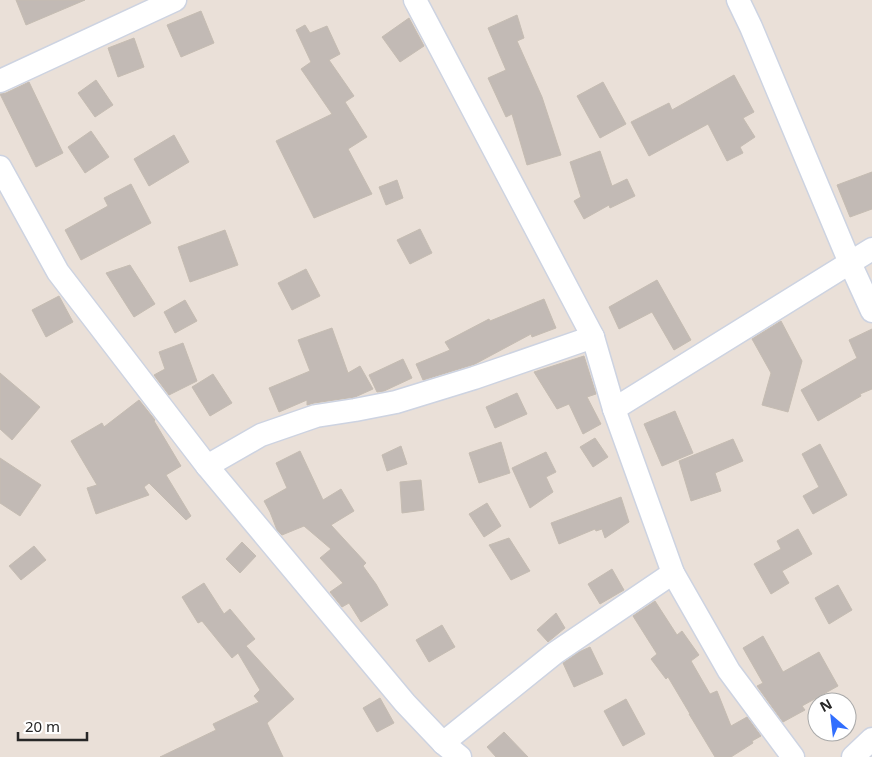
<svg xmlns="http://www.w3.org/2000/svg" width="872" height="757" font-family="'Noto Sans',sans-serif">
<style>
.building{fill:#c2bab5;stroke:#c5bcb2}
.lines{fill:none;stroke-linecap:round;stroke-linejoin:round}
.minor-casing{stroke:#cdd3e1;stroke-width:25}
.minor{stroke:#fff;stroke-width:22}
</style>
<rect width="100%" height="100%" fill="#eae0d8"/>
<g class="building">
<polygon points="16,0 85,0 26,25"/>
<polygon points="201,11 214,43 181,57 167,25"/>
<polygon points="517,15 524,38 517,41 542,97 561,155 527,165 512,114 506,117 488,78 506,70 488,28"/>
<polygon points="409,18 424,46 400,62 382,37"/>
<polygon points="305,25 310,33 327,26 340,54 329,60 354,96 345,102 367,137 348,149 372,194 314,218 276,141 332,114 301,69 311,62 296,30"/>
<polygon points="134,38 144,67 118,77 108,48"/>
<polygon points="734,75 754,112 743,118 755,137 740,147 743,153 727,161 708,124 649,156 631,122 669,103 672,110"/>
<polygon points="96,80 113,105 95,117 78,93"/>
<polygon points="29,82 63,153 36,167 0,94 6,93"/>
<polygon points="603,82 626,124 600,138 577,96"/>
<polygon points="91,131 109,157 85,173 68,147"/>
<polygon points="174,135 189,162 149,186 134,159"/>
<polygon points="600,151 612,186 627,179 635,196 610,208 609,205 584,219 574,201 581,197 570,162"/>
<polygon points="872,172 872,209 850,217 837,185"/>
<polygon points="397,180 403,198 386,205 379,187"/>
<polygon points="131,184 151,223 81,260 65,230 108,206 104,198"/>
<polygon points="420,229 432,253 410,264 397,240"/>
<polygon points="225,230 238,265 190,282 178,247"/>
<polygon points="130,265 155,304 134,317 106,273"/>
<polygon points="306,269 320,296 292,310 278,283"/>
<polygon points="657,280 691,340 674,350 652,312 619,329 609,307"/>
<polygon points="59,296 73,322 46,337 32,310"/>
<polygon points="544,299 556,328 532,337 531,334 475,364 423,380 416,364 450,350 445,342 489,319 490,321"/>
<polygon points="185,300 197,321 175,333 164,312"/>
<polygon points="781,321 802,361 788,412 762,405 771,373 752,339"/>
<polygon points="332,328 348,373 360,366 373,389 355,397 314,403 307,405 307,400 279,412 269,388 310,371 298,340"/>
<polygon points="872,329 872,389 860,394 861,396 818,421 801,390 857,358 849,340"/>
<polygon points="183,343 197,381 169,395 154,375 165,369 159,352"/>
<polygon points="584,356 596,394 587,397 601,424 583,434 569,404 557,409 534,372"/>
<polygon points="403,359 412,378 384,391 377,392 369,375"/>
<polygon points="0,373 40,407 12,440 0,429"/>
<polygon points="213,374 232,403 210,416 192,387"/>
<polygon points="517,393 527,414 495,428 486,407"/>
<polygon points="139,400 155,420 154,421 181,466 166,475 191,516 186,520 149,483 144,487 149,495 96,514 87,488 97,485 71,441 102,423 104,427"/>
<polygon points="675,411 693,453 662,466 644,424"/>
<polygon points="595,438 608,457 593,467 580,447"/>
<polygon points="733,439 743,461 715,473 721,491 691,501 679,461"/>
<polygon points="501,442 510,473 479,483 469,453"/>
<polygon points="820,444 847,495 813,514 803,496 819,487 802,454"/>
<polygon points="401,446 407,464 387,471 382,455"/>
<polygon points="300,451 323,500 341,489 354,511 331,525 366,563 363,566 376,584 388,605 361,622 349,603 342,607 330,592 343,583 320,558 331,549 304,526 282,535 277,530 270,512 264,501 287,488 276,463"/>
<polygon points="546,452 556,472 546,477 553,492 530,508 512,468"/>
<polygon points="0,458 41,485 20,516 0,503"/>
<polygon points="421,480 424,510 402,513 400,482"/>
<polygon points="621,497 629,522 605,538 602,529 596,531 595,529 559,544 551,523"/>
<polygon points="487,503 501,526 484,537 469,514"/>
<polygon points="798,529 812,554 782,571 789,583 771,594 754,564 781,549 777,541"/>
<polygon points="509,538 530,571 511,580 489,545"/>
<polygon points="242,542 256,556 240,573 226,559"/>
<polygon points="34,546 46,560 21,580 9,566"/>
<polygon points="612,569 624,590 600,604 588,584"/>
<polygon points="204,583 224,614 230,609 255,639 246,646 294,699 267,723 283,757 160,757 216,730 213,724 259,702 254,696 260,690 238,653 232,658 202,621 198,623 182,597"/>
<polygon points="838,585 852,610 829,624 815,598"/>
<polygon points="655,601 677,635 682,631 699,655 691,661 710,694 717,691 731,726 747,717 761,736 752,741 753,743 731,757 715,757 689,714 690,714 668,677 666,679 651,659 657,654 633,616"/>
<polygon points="556,613 565,628 548,642 537,630"/>
<polygon points="442,625 455,647 429,662 416,640"/>
<polygon points="763,636 783,672 819,652 838,686 802,706 805,710 783,722 757,686 763,683 743,648"/>
<polygon points="590,647 603,674 574,687 563,663 579,652"/>
<polygon points="380,698 394,723 377,732 363,708"/>
<polygon points="626,699 645,734 623,746 604,711"/>
<polygon points="504,732 528,757 496,757 487,747"/>
</g>
<g class="lines">
<defs>
<g id="minor">
<polyline points="415,0 593,337 614,409 673,573 729,671 793,757"/>
<polyline points="738,0 751,27 850,263 872,311"/>
<polyline points="0,81 175,0"/>
<polyline points="0,167 58,272 207,466 405,703 443,743 460,757"/>
<polyline points="614,409 872,249"/>
<polyline points="207,466 261,435 316,416 355,410 396,402 474,378 593,337"/>
<polyline points="443,743 555,653 673,573"/>
<polyline points="853,757 872,739"/>
</g>
</defs>
<use href="#minor" class="minor-casing"/>
<use href="#minor" class="minor"/>
</g>
<g transform="translate(832 717) rotate(332)"><circle r="24" fill="#ffffff" stroke="#a9a9a9"/>
<path d="M0-4L9 19L0 12L-9 19Z" fill="#316efe"/>
<text y="-8" font-size="14" font-weight="bold" text-anchor="middle" fill="#272727">N</text>
</g>
<path d="M18 732v8h69v-8" fill="none" stroke="#272727" stroke-width="2.5"/>
<text x="25" y="732" font-size="15" fill="#272727" stroke="#ffffff" stroke-width="4" paint-order="stroke">20 m</text>
</svg>
